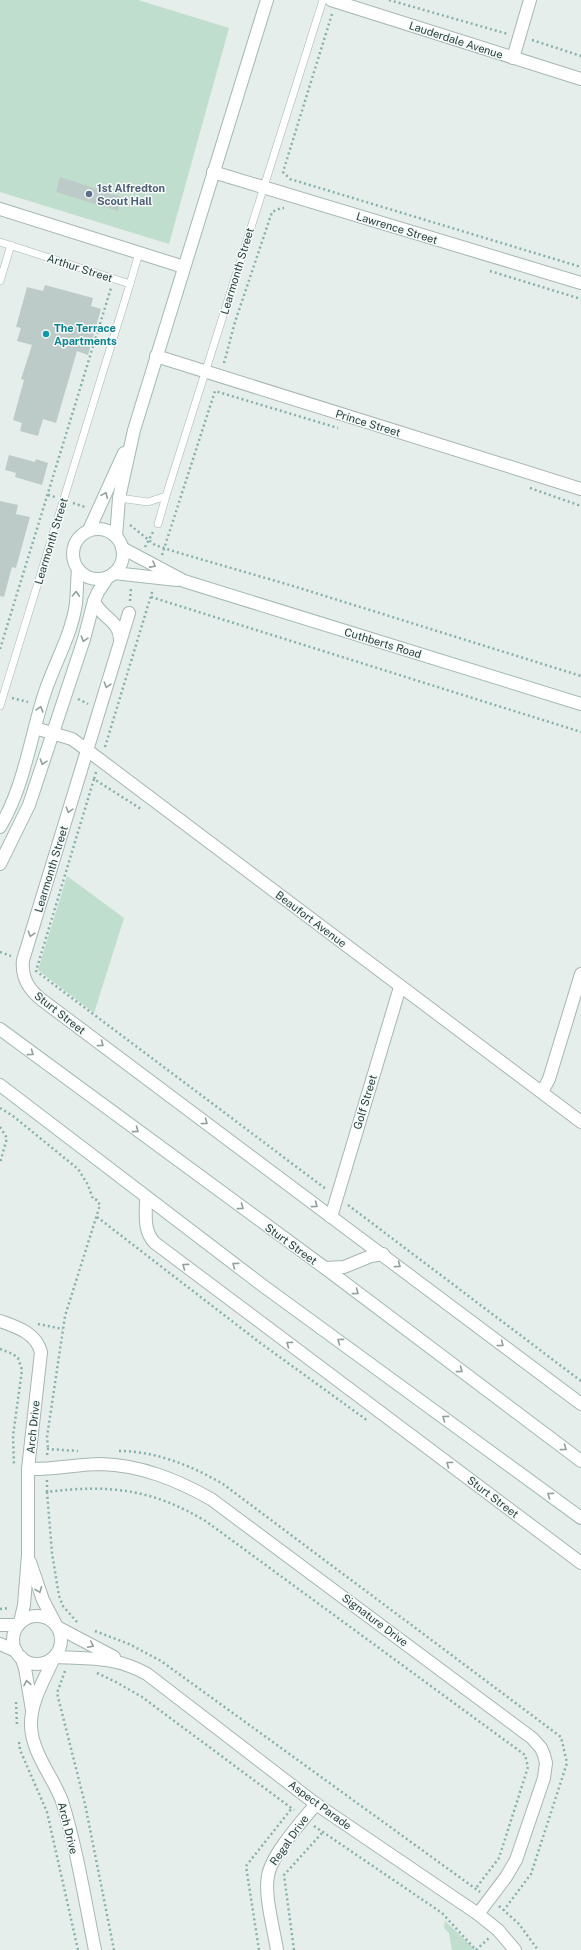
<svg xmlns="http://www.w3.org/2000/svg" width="581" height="1950" font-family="'Public Sans',sans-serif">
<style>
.green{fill:#bfdecd}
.building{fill:#bdcbc8}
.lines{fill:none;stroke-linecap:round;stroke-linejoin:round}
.lane-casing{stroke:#a7b6b3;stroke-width:8}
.street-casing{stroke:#a7b6b3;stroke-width:14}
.secondary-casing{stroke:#a4b9b5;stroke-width:14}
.path{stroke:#87b0ab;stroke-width:2.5;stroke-dasharray:2 3;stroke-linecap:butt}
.lane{stroke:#fff;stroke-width:7}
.street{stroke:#fff;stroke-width:12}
.secondary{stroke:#fff;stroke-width:12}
.oneway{stroke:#929f9e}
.service-dot{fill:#5c6f8a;stroke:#f6faf9;stroke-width:1.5}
.culture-dot{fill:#0f9aa8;stroke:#f6faf9;stroke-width:1.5}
.labels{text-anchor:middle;stroke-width:3;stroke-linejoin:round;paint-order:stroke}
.street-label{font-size:11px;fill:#243f3d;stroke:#f6faf9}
.service-label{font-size:11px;font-weight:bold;fill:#4e5e75;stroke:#f6faf9;text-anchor:start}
.culture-label{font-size:11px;font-weight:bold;fill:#0d838f;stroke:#f6faf9;text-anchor:start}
</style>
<rect width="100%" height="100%" fill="#e5eeeb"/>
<g class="green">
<polygon points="0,0 138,0 229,28 169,244 0,192"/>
<polygon points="67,876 124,918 94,1013 38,970"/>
<polygon points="445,1920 445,1921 476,1950 452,1950 449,1933 444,1928"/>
</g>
<g class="building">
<polygon points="60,177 122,197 118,211 56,192"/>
<polygon points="45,285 93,298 91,306 101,309 88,355 77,351 56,423 43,419 38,436 20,431 22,423 13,420 24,380 21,379 32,345 17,341 21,328 16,327 27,287 43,291"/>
<polygon points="9,455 35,462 36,459 48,463 42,485 15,477 16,473 5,470"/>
<polygon points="0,501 18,505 16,514 30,517 16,568 12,567 4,597 0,596"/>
</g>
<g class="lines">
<defs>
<g id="lane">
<polyline points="0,242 130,284 139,253"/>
<polyline points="0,281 11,245"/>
<polyline points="119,498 148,502 166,496 323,0"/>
<polyline points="158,524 166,496"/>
<polyline points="0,706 130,284"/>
</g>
<g id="street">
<polyline points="331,0 581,79"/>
<polyline points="513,58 530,0"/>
<polyline points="213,172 581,283"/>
<polyline points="0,209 184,267"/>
<polyline points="156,356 581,489"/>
<path d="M94,601C101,618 120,620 120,640"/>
<path d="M129,613L23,960C21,978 29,990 42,1000C222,1135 402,1269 581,1404"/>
<polyline points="35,728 72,739 87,750 581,1122"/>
<polyline points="542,1092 549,1079 581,974"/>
<path d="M146,1198C146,1215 143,1231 155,1243L581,1563"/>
<polyline points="331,1217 400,987"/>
<polyline points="325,1268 344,1267 371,1256 383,1254"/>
<path d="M0,1321C17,1327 36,1333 41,1352L28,1469V1555L24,1605L20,1622"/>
<path d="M28,1469C53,1470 77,1464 101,1464C141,1465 177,1480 211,1499L532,1738L541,1748L544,1755L546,1763L544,1778L516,1860L506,1877L478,1914"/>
<polyline points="30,1562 43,1600 55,1623"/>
<circle cx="37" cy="1640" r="24"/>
<polyline points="0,1625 18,1625"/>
<polyline points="59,1628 114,1657"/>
<polyline points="0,1644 16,1651"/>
<polyline points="21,1657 25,1668 32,1710"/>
<path d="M56,1657C91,1659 114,1656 147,1674L316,1804L478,1914L498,1930L515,1950"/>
<path d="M53,1660C44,1680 30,1703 31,1726C32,1753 53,1777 62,1801C77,1849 85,1901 95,1950"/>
<path d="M277,1950C274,1930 264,1895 268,1876C271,1855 302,1821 316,1804"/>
</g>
<g id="secondary">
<circle cx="98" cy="554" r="25"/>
<polyline points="89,530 124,453"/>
<polyline points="116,537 119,498 134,430 267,0"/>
<polyline points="122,548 184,581 581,704"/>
<polyline points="114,573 177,580"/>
<path d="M0,827C25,785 30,737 45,692C55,662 72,634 76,603C77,592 77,580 78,569"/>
<polyline points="0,864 29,805 84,639 94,601 98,592 108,577"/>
<polyline points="0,1029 325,1268 581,1461"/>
<polyline points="0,1085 262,1285 581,1518"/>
</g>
</defs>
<use href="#lane" class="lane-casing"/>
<use href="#street" class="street-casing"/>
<use href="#secondary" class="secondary-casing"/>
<g class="path">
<polyline points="389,0 508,34"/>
<polyline points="332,14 283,172 290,179 581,267"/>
<polyline points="532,40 581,56"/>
<polyline points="490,271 581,299"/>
<polyline points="224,363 235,322 272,212 281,208 284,208"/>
<polyline points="530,488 581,506"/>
<polyline points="48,495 55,497"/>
<polyline points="73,503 85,507"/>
<polyline points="130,525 155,545 176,552 293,586 581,676"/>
<polyline points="145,547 153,532"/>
<polyline points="162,555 215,391 338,428"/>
<polyline points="151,597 581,732"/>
<polyline points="130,601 131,588"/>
<polyline points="0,649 111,288"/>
<polyline points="12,698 28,702"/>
<polyline points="78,699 88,704"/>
<polyline points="105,747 153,589"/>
<polyline points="96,772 94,779 141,809"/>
<polyline points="94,779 36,971 326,1189"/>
<polyline points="0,952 11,956"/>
<polyline points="0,1108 13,1116 78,1169 88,1185 93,1199 97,1200 100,1205 65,1316 47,1437 48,1449"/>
<polyline points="0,1127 7,1138 0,1163"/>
<polyline points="348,1205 581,1381"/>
<polyline points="97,1217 259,1342 368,1421"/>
<polyline points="38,1324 63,1329"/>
<polyline points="0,1349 13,1354 18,1358 22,1370 13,1436 14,1466"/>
<path d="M119,1451C156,1451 192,1466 223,1484L561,1737L567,1763L531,1874L504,1910"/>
<polyline points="47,1455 48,1449 78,1451"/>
<polyline points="47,1480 47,1492"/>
<polyline points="0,1609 10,1608"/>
<path d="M77,1622L63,1606L59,1596L52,1553L47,1492C109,1484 153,1489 207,1522L525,1755L528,1767L499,1858L476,1888"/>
<polyline points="95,1631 129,1644 161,1661 480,1892"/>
<polyline points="65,1671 57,1693 85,1804 114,1950"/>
<polyline points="97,1673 116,1682 142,1697 294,1810"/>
<polyline points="16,1702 17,1725"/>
<polyline points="19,1742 20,1750 47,1812 78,1950"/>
<polyline points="314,1826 442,1913 476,1950"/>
<polyline points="499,1906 519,1924 538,1950"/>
<polyline points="259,1950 246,1866 292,1808"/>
<polyline points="294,1950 284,1875 322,1833"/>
<polyline points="476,1950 489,1938"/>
</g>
<use href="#lane" class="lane"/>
<use href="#street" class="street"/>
<use href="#secondary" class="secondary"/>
</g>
<defs><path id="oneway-chevron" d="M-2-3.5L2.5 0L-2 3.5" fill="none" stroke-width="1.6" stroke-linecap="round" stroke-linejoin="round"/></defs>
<g class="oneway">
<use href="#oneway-chevron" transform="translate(105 495) rotate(-66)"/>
<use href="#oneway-chevron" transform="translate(153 565) rotate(29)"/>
<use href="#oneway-chevron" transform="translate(76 594) rotate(-87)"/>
<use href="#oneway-chevron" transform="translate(84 639) rotate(107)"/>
<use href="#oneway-chevron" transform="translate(107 685) rotate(107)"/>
<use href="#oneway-chevron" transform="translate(40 709) rotate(-74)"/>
<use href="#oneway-chevron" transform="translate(43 762) rotate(108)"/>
<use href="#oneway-chevron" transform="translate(69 810) rotate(107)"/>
<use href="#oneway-chevron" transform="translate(31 934) rotate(107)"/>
<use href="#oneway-chevron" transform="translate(101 1044) rotate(37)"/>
<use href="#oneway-chevron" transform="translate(31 1053) rotate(36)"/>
<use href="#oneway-chevron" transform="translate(205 1122) rotate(37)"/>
<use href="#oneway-chevron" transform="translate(136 1130) rotate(36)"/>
<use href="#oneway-chevron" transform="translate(315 1205) rotate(37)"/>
<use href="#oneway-chevron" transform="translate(241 1207) rotate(36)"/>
<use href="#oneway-chevron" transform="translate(235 1265) rotate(-143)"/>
<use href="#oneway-chevron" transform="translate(398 1265) rotate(37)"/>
<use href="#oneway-chevron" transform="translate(185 1266) rotate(-143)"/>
<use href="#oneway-chevron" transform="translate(356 1292) rotate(37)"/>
<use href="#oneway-chevron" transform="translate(340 1341) rotate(-144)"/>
<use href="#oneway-chevron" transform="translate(289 1344) rotate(-143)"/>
<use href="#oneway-chevron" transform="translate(501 1344) rotate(37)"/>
<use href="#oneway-chevron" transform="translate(460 1370) rotate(37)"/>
<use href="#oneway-chevron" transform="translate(445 1418) rotate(-144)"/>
<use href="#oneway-chevron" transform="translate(564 1448) rotate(37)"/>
<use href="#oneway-chevron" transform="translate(449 1464) rotate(-143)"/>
<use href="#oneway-chevron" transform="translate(550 1495) rotate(-144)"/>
<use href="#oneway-chevron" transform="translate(39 1590) rotate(68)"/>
<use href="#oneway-chevron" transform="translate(91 1645) rotate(26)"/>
<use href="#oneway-chevron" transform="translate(27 1683) rotate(-101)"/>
</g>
<circle class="service-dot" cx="89" cy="194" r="4"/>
<circle class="culture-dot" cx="46" cy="334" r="4"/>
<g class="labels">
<g class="street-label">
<text transform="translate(456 40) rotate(18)" y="4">Lauderdale Avenue</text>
<text transform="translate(397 228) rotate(17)" y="4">Lawrence Street</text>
<text transform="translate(80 268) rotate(18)" y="4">Arthur Street</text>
<text transform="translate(237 271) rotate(-73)" y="4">Learmonth Street</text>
<text transform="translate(368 423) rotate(17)" y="4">Prince Street</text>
<text transform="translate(51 541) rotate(-73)" y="4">Learmonth Street</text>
<text transform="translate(383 643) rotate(17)" y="4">Cuthberts Road</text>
<text transform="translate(51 869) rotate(-73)" y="4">Learmonth Street</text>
<text transform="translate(311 919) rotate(37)" y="4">Beaufort Avenue</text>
<text transform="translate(60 1013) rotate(38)" y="4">Sturt Street</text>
<text transform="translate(365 1102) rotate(-73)" y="4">Golf Street</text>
<text transform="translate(291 1244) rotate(36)" y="4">Sturt Street</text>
<text transform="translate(33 1427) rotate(-84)" y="4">Arch Drive</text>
<text transform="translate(493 1497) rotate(37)" y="4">Sturt Street</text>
<text transform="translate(375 1620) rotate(37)" y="4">Signature Drive</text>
<text transform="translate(320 1805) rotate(36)" y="4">Aspect Parade</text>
<text transform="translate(68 1828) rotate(76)" y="4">Arch Drive</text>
<text transform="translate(289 1840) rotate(-55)" y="4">Regal Drive</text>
</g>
<g class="service-label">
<text x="97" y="192">1st Alfredton<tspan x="97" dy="13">Scout Hall</tspan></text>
</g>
<g class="culture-label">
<text x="54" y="332">The Terrace<tspan x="54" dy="13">Apartments</tspan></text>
</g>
</g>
</svg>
